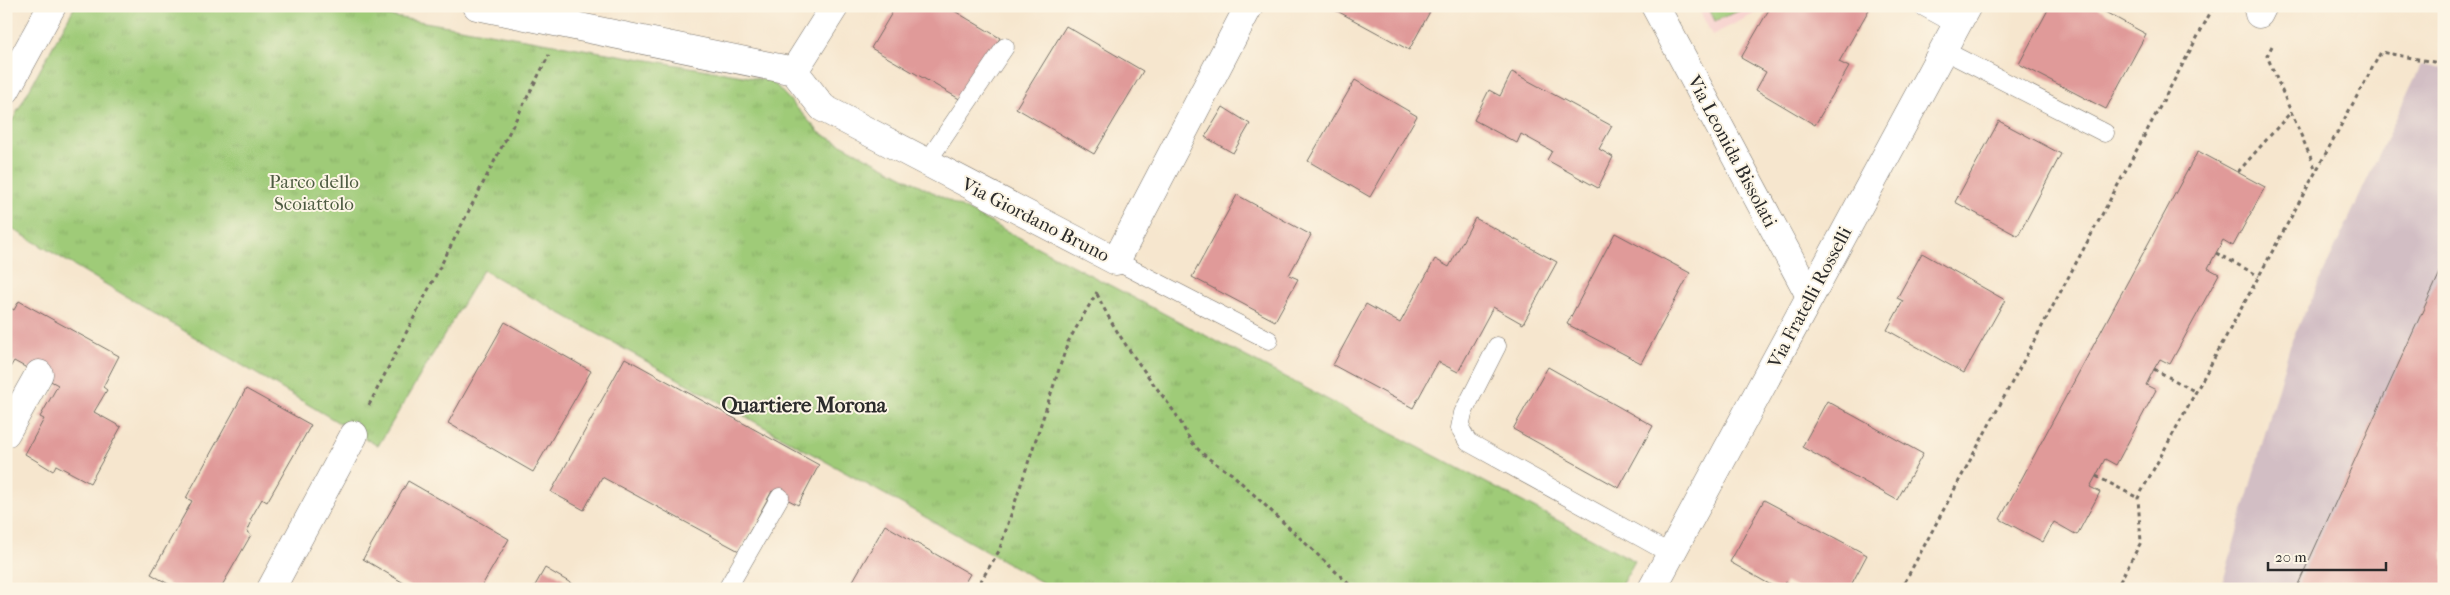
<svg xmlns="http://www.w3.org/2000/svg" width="2450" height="595" font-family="'IM FELL French Canon',serif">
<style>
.built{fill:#f7d0ce}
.industrial{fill:#d2bec4}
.park{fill:url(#park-tufts);stroke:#657b52}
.building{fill:#e09a99}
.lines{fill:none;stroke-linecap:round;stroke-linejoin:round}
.lane-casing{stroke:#726c64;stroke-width:19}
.street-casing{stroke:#726c64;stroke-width:29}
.path{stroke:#726c64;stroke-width:3;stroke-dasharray:4 4;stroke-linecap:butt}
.lane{stroke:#fff;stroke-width:18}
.street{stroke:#fff;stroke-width:28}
.labels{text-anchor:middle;stroke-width:4;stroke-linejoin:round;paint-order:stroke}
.street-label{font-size:19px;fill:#2b2b2b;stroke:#fcf5e5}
.park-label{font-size:19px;fill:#4e5b42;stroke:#fcf5e5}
.quarter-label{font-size:21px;font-weight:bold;fill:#2b2b2b;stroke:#fcf5e5}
</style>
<defs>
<pattern id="park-tufts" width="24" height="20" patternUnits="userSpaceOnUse" patternTransform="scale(1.25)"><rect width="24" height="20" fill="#9fcb78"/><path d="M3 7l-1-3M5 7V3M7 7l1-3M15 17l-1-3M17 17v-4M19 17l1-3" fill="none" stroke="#89ae68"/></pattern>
</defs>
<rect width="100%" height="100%" fill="#fcf5e5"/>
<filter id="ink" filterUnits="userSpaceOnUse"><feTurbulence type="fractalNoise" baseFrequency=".02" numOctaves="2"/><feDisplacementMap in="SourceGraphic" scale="10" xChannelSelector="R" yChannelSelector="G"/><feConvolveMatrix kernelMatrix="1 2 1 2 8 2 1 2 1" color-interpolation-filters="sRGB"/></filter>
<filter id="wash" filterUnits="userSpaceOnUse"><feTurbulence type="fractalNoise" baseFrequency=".0096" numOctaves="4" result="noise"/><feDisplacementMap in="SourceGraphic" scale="20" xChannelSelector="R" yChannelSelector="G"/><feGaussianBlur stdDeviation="1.12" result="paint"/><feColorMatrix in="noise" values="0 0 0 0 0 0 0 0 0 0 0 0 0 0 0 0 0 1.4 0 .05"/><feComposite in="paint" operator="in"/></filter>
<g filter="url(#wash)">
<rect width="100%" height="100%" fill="#f6e6ce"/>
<polygon class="built" points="1697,6 1761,6 1758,12 1712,35"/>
<polygon class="industrial" points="2421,65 2444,69 2444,589 2221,589 2291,342"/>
<g class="park">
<polygon points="75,6 330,6 772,81 820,133 1635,561 1619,589 1054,589 483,270 378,446 6,225 6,132"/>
<polygon points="1708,6 1750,6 1715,21"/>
</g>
<g id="blocks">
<g class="building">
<polygon points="896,6 946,6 1000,38 963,101 871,48"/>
<polygon points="1328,6 1433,6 1409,50"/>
<polygon points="1771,6 1871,6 1839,62 1849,67 1815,125 1756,90 1766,72 1741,58"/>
<polygon points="2050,6 2094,6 2146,34 2106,109 2019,64"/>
<polygon points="1066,26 1143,71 1094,154 1016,108"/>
<polygon points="1512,72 1612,126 1599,149 1613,157 1598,188 1547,160 1552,151 1521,134 1517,143 1474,120 1489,90 1500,96"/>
<polygon points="1355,80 1417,116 1370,197 1308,161"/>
<polygon points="1223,107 1250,124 1233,153 1205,137"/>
<polygon points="1999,121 2061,154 2018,236 1955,202"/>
<polygon points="2198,151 2265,187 2233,246 2223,240 2208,268 2219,274 2170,364 2160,359 2154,369 2146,385 2156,390 2116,465 2105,459 2096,476 2090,487 2100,492 2077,535 2054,522 2043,542 2000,519"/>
<polygon points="1237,195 1311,235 1289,275 1298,279 1275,321 1192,277"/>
<polygon points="1475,218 1557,262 1523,324 1493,307 1458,372 1438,362 1413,408 1333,365 1366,304 1400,323 1435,259 1449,267"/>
<polygon points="1615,233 1690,273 1641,363 1567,324"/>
<polygon points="1922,253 2005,300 1964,373 1887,330 1903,301 1897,298"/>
<polygon points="2444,264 2444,589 2296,589"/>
<polygon points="19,301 119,356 103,387 107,390 94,412 121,427 90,483 56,465 53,471 25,454 44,419 40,417 58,385 14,361 6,374 6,306 14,310"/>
<polygon points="505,322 591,371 533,472 448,423"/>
<polygon points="625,358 819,465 798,505 772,491 739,551 602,477 584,510 551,492"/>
<polygon points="1548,367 1653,426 1619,488 1513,429"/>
<polygon points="246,389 311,425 267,502 262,499 250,520 252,521 247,532 251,535 220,589 177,589 151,574 192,501 186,498"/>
<polygon points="1827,401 1923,454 1897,500 1802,447"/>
<polygon points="408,481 509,539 480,589 414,589 363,559"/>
<polygon points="1764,500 1867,555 1849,589 1799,589 1786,582 1782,589 1778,589 1730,562"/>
<polygon points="885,525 970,574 961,589 855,589 850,586"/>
<polygon points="545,568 581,589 533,589"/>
</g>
</g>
</g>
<g filter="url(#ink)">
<use href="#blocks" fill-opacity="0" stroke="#726c64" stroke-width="1"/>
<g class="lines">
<defs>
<g id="lane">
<polyline points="1922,6 1957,25"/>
<polyline points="1943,50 2105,133"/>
<polyline points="927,162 1005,47"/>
<polyline points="1116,261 1269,340"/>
<polyline points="1497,346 1463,413 1460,428 1468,442 1671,554"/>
<polyline points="727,589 780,497"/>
</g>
<g id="street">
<polyline points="477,6 794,71 823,108 1116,261 1249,6"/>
<polyline points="1655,6 1810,296"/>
<polyline points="2259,14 2263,6"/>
<polyline points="794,71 835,6"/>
<polyline points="6,90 52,6"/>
<polyline points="6,433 39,374"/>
<polyline points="271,589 354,435"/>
<polyline points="1652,589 1967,6"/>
</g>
</defs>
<use href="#lane" class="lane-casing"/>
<use href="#street" class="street-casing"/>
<g class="path">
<polyline points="2272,46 2267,56 2316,170"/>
<polyline points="2238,172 2291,112"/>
<polyline points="2216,253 2259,276"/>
<path d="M1097,294C1117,338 1147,374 1175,413C1182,423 1187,437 1195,446C1206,458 1219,466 1232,474L1354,589"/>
<polyline points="2154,369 2196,392"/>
<polyline points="369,405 549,55"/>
<polyline points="2096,476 2138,498"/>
<polyline points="976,589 999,551 1068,342 1097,292"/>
<polyline points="1901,589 2214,6"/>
<polyline points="2116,589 2141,542 2138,498 2381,52 2444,64"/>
</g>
<use href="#lane" class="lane"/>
<use href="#street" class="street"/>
</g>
</g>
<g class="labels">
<g class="street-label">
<text transform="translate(1733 151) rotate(62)" y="7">Via Leonida Bissolati</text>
<text transform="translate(1036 219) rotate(27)" y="7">Via Giordano Bruno</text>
<text transform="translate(1809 297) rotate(-62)" y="7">Via Fratelli Rosselli</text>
</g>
<g class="park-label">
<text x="314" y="188">Parco dello<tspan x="314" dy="22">Scoiattolo</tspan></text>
</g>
<g class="quarter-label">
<text x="804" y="412">Quartiere Morona</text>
</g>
</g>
<rect width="2450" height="595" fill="none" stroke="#fcf5e5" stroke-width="25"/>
<path d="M2268 562v8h118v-8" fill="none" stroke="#2b2b2b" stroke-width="2.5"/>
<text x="2275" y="562" font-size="15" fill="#2b2b2b" stroke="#fcf5e5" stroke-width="4" paint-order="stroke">20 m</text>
</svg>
